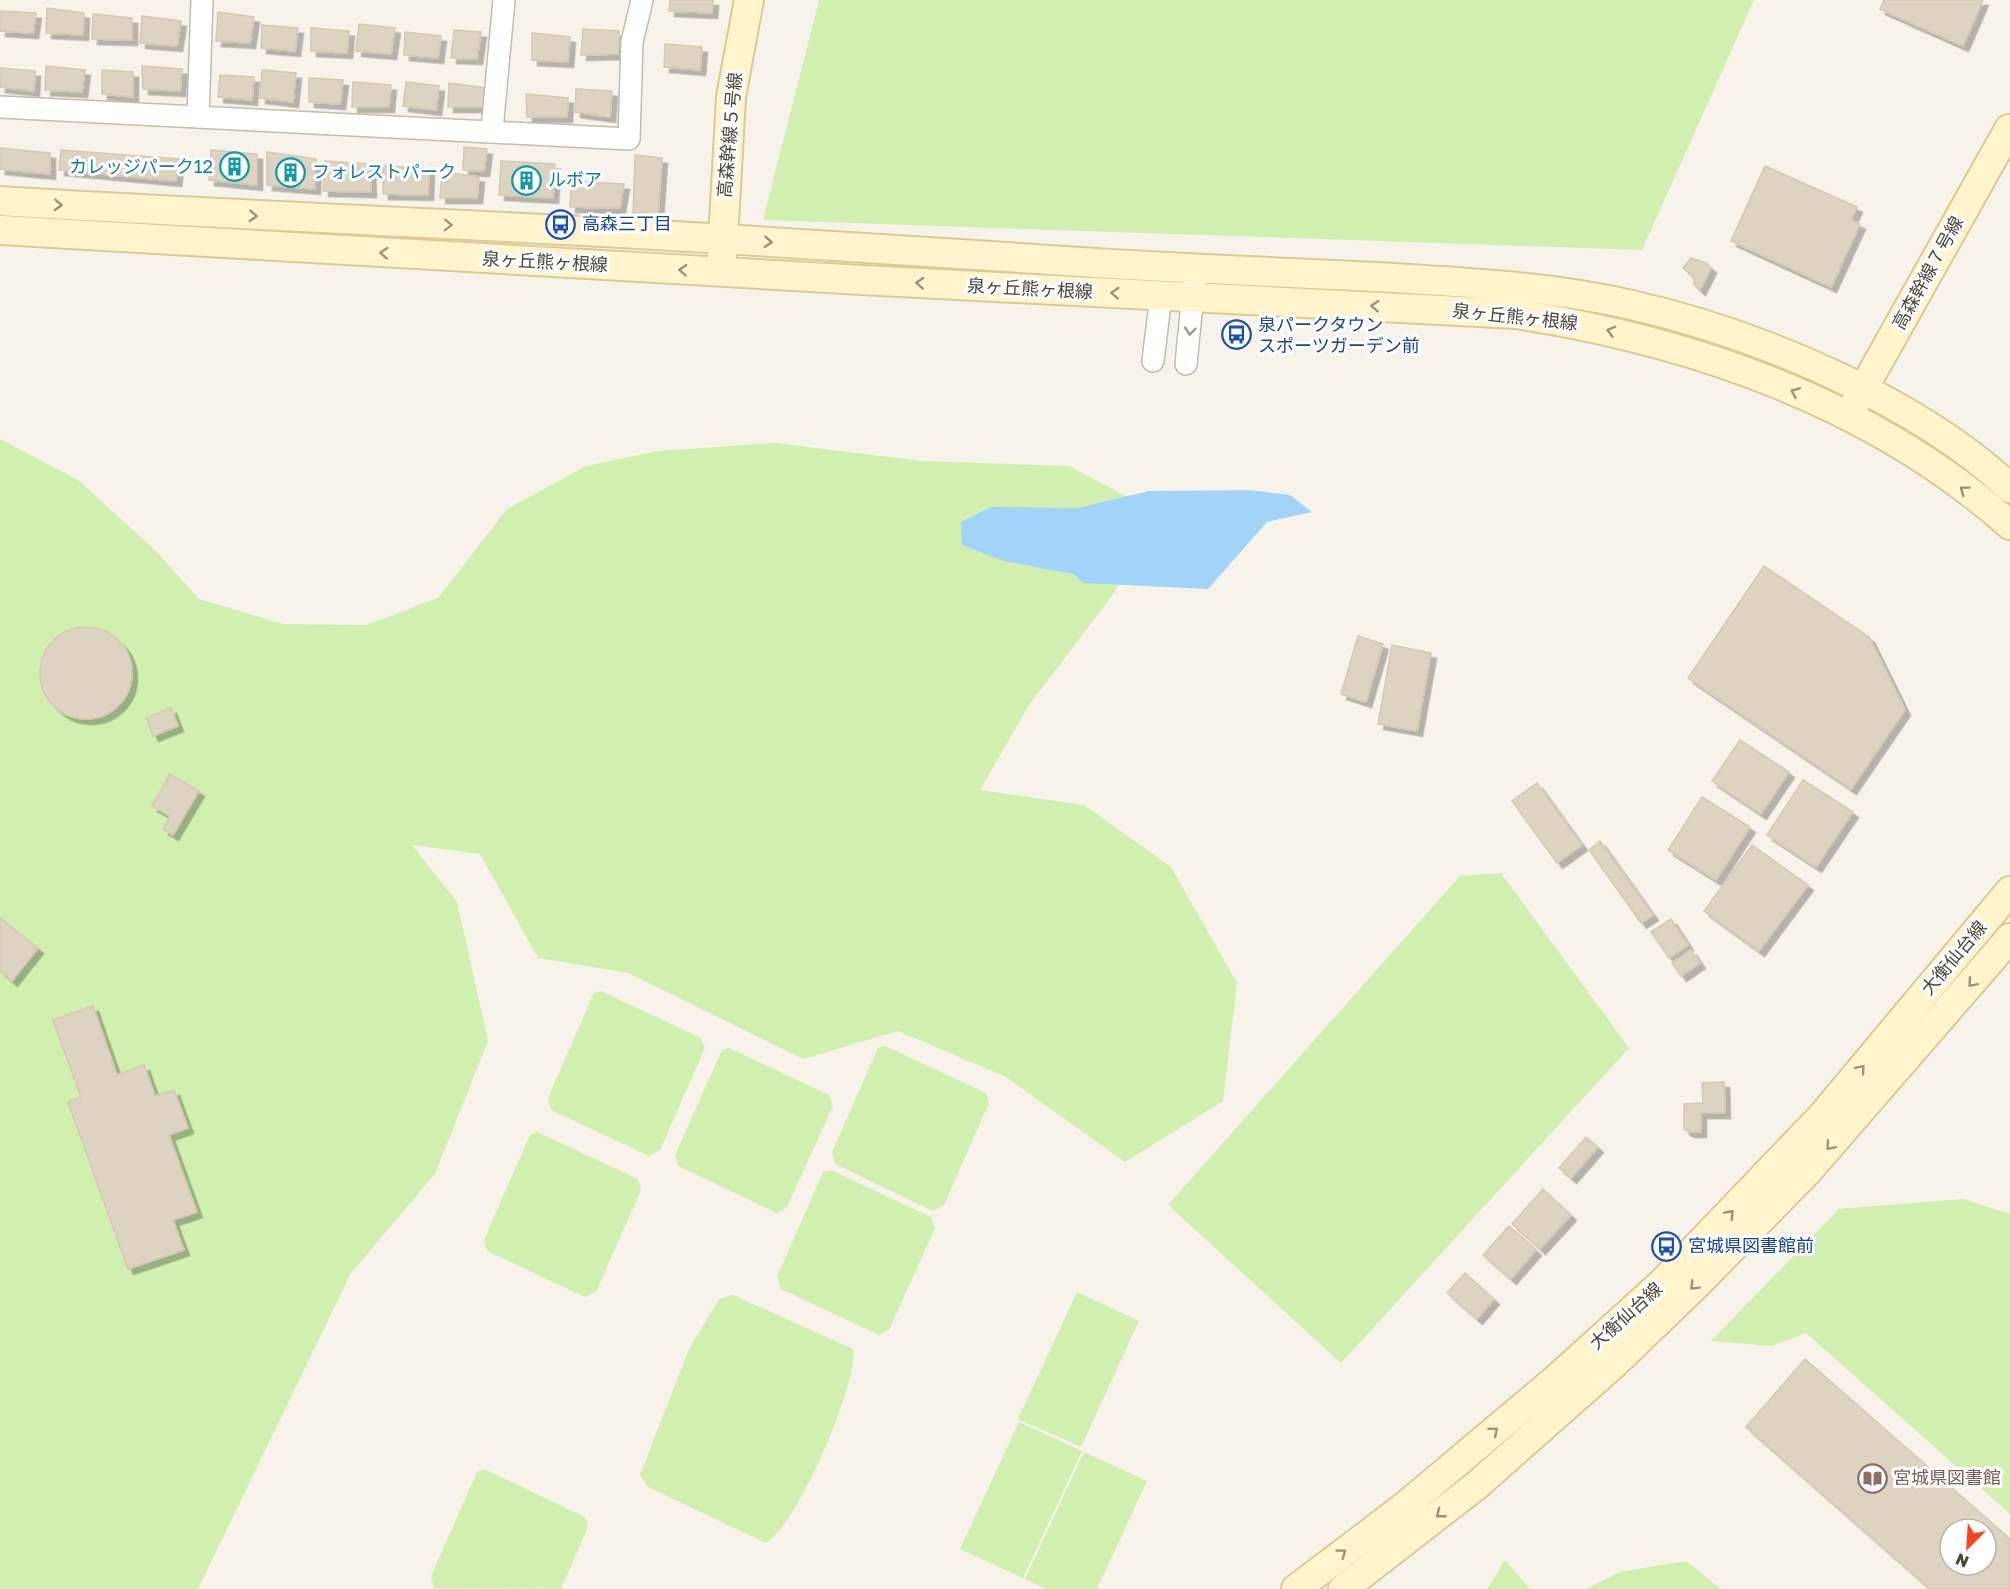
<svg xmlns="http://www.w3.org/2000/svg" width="2010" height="1589" font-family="'Golos Text','Noto Sans JP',sans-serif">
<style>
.green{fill:#d1efaf}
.water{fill:#a2d3f9}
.building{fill:#ddd3c1;stroke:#d6c8b1;stroke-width:1.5;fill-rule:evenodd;filter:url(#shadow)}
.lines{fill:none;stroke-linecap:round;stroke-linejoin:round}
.street-casing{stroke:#c4bcac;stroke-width:24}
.secondary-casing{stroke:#dbca96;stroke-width:32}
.street{stroke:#fff;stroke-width:21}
.secondary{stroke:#fff4cc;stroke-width:28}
.oneway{stroke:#9d937a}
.oneway2{stroke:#9d9891}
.labels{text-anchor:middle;stroke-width:6;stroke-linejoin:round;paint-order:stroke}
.street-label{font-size:18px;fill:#4c4437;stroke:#fff}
.culture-label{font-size:18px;fill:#0d838f;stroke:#fff;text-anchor:start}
.transit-label{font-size:18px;fill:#164399;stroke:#fff;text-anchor:start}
.education-label{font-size:18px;fill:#785e54;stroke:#fff;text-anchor:start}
</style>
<defs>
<filter id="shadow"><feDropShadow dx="5.5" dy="5.5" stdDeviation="0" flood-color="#0004"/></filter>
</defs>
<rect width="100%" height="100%" fill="#f7f3ea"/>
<g class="green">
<polygon points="819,0 1754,0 1642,250 763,220"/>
<polygon points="0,439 78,480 155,550 199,599 283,624 366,625 438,598 507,509 586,466 658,451 775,443 922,461 1069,466 1137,502 1146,536 1114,593 1029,705 980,790 1084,805 1171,867 1237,983 1223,1101 1125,1162 1006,1077 898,1031 803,1059 628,973 538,958 480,854 412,845 457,902 488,1041 435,1174 351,1273 198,1589 0,1589"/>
<polygon points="1501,873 1629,1048 1341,1363 1168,1205 1460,876"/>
<polygon points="601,991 701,1038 705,1048 660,1150 649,1156 551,1110 548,1098 594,993"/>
<polygon points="885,1046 986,1093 989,1103 944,1205 933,1211 835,1164 832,1152 878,1048"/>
<polygon points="729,1048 829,1095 833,1106 787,1207 777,1213 678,1166 675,1155 722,1050"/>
<polygon points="537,1132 638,1179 641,1190 596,1292 585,1297 487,1251 484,1240 530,1135"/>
<polygon points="831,1170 931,1217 935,1228 889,1330 879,1335 781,1289 777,1277 823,1172"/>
<polygon points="1963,1199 2010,1214 2010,1514 1806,1333 1771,1346 1711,1341 1839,1209"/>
<polygon points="1077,1292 1139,1321 1081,1447 1018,1419"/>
<path d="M733,1295L853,1349C859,1383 796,1526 766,1543L648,1487L640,1475L689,1349L719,1299Z"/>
<polygon points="1019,1422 1082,1451 1023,1578 960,1549"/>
<polygon points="1084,1452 1147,1481 1097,1589 1046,1589 1025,1579"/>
<polygon points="484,1469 585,1517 588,1527 561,1589 434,1588 431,1576 477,1472"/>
<polygon points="1505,1560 1530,1589 1487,1589"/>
<polygon points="1686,1561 1721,1589 1586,1589 1620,1572"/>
</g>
<polygon class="water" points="1249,490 1290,495 1312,512 1267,522 1208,589 1083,583 1074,574 1004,561 962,545 961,522 991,507 1078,508 1149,491"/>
<g class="building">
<polygon points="670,0 713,0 712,13 669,11"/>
<polygon points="1884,0 1983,0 1963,46 1880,9"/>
<polygon points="47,8 84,13 83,35 46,33"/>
<polygon points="0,11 36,13 33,33 0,31"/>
<polygon points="218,12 254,17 250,43 216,41"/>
<polygon points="93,14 132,18 132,40 92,39"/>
<polygon points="142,16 181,21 177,46 140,43"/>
<polygon points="359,24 395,28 391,54 356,51"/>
<polygon points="262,25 298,28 295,51 261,48"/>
<polygon points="311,28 349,31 347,53 311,51"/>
<polygon points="583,29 619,31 618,54 581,55"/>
<polygon points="454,30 481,32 477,59 451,58"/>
<polygon points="405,32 441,36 438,58 404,55"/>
<polygon points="532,33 570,37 568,62 532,60"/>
<polygon points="665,44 702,47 700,70 664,67"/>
<polygon points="46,66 85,70 82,92 45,90"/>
<polygon points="142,66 182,69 180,91 143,89"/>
<polygon points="0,68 35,71 34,91 0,87"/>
<polygon points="102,70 133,72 133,97 102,94"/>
<polygon points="262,70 296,73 293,102 260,98"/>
<polygon points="220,75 254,77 252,100 218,97"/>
<polygon points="309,78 343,80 340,104 309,102"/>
<polygon points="353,82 391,85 389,107 352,107"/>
<polygon points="406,82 439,86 436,110 403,106"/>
<polygon points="449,83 486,88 483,107 448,107"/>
<polygon points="576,89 612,91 610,117 575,112"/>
<polygon points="526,94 568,98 567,117 527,117"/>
<polygon points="464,147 487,149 484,171 463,170"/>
<polygon points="0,148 50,153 50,174 0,169"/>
<polygon points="61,150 179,159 176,181 59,170"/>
<polygon points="211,150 257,154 257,185 209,180"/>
<polygon points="267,152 316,159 315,189 267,185"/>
<polygon points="635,155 662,158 658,214 633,213"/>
<polygon points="325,161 370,164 371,192 323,191"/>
<polygon points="501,161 555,164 553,198 499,195"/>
<polygon points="383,166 429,168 428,195 383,194"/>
<polygon points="1765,166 1857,207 1851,220 1860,224 1831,287 1731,241"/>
<polygon points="442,172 479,177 477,198 440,198"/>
<polygon points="571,181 624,184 620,208 570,207"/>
<polygon points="1691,258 1706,263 1711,268 1700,290 1694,285 1694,277 1683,268"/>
<polygon points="1764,566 1869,637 1905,710 1851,789 1688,678"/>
<circle cx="86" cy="673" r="46"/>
<polygon points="1358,636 1383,644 1366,702 1341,694"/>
<polygon points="1392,645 1431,653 1417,731 1378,724"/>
<polygon points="171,708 178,726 153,736 146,718"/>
<polygon points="1740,740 1789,772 1761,814 1712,781"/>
<polygon points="170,774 199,791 173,835 163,829 170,816 152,806"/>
<polygon points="1803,780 1853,812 1816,867 1767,835"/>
<polygon points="1537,783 1582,845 1557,863 1512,801"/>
<polygon points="1702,797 1750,827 1716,880 1668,850"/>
<polygon points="1600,841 1653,915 1641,923 1589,850"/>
<polygon points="1752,845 1808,885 1759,951 1704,911"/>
<polygon points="0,918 38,948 12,981 0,971"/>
<polygon points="1671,919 1688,945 1669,958 1651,932"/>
<polygon points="1691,950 1700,963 1681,976 1672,963"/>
<polygon points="93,1006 117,1075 144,1065 155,1096 174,1090 188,1128 169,1135 197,1212 173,1220 184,1250 128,1269 68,1102 81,1097 53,1020"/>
<polygon points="1724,1082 1725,1113 1701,1113 1701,1132 1689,1132 1684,1129 1684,1104 1703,1103 1702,1083"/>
<polygon points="1586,1137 1598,1147 1571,1178 1559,1168"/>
<polygon points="1543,1189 1571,1215 1540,1249 1512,1224"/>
<polygon points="1509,1226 1536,1250 1511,1279 1483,1255"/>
<polygon points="1465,1273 1494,1299 1477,1319 1447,1293"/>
<path d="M1805,1359L2010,1539V1589H1930L1746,1427ZM1950,1529H1986V1565H1950Z"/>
</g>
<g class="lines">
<defs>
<g id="street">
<polyline points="0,107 629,139 632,42 642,0"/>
<polyline points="198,117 202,0"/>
<polyline points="492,130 504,0"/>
<polyline points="1153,361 1161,295"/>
<polyline points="1186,364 1194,283"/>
</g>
<g id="secondary">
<path d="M0,201C241,216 483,224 724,239C848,246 972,255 1096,263C1195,269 1295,273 1395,278C1475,283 1554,287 1632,305C1755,333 1917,400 2010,488"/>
<path d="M0,230L862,280L1516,314C1693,341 1874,404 2010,525"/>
<polyline points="722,258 731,97 749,0"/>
<polyline points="1853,407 2009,129"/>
<polyline points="1296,1589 1404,1507 1555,1380 1662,1283 1822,1116 2010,891"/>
<polyline points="1343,1589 1477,1485 1616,1362 1695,1286 1807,1172 2010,938"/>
</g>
</defs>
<use href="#street" class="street-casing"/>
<use href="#secondary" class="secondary-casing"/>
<use href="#street" class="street"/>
<use href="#secondary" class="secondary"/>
</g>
<defs><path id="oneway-chevron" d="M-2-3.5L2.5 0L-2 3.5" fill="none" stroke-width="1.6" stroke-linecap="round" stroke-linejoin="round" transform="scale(1.5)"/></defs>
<g class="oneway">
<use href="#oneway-chevron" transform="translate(58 205) rotate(3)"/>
<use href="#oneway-chevron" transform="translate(253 216) rotate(3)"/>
<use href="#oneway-chevron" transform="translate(448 225) rotate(2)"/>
<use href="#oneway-chevron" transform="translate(768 242) rotate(4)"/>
<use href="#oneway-chevron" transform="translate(384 253) rotate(-177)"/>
<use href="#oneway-chevron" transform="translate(683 270) rotate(-177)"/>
<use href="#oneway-chevron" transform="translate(920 283) rotate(-177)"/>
<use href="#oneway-chevron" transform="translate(1115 293) rotate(-177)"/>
<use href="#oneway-chevron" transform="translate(1375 306) rotate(-177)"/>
<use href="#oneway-chevron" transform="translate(1611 331) rotate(-166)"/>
<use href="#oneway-chevron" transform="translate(1795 392) rotate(-156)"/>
<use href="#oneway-chevron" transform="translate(1964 490) rotate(-143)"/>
<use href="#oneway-chevron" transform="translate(1972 983) rotate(131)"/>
<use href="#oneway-chevron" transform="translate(1861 1069) rotate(-50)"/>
<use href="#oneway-chevron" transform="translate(1830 1146) rotate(131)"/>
<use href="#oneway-chevron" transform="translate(1730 1214) rotate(-47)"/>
<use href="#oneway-chevron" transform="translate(1694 1286) rotate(135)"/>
<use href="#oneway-chevron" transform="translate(1494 1431) rotate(-40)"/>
<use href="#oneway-chevron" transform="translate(1440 1514) rotate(142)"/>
<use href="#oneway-chevron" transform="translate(1342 1553) rotate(-36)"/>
</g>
<use class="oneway2" href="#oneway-chevron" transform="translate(1190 331) rotate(96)"/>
<defs>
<symbol id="building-ring" viewBox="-11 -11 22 22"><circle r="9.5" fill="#fff" stroke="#0f9aa8" stroke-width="1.5"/><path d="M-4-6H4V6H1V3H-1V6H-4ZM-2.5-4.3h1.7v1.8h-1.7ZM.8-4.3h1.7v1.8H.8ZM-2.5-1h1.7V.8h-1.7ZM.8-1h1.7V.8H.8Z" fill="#0f9aa8"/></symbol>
<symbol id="bus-ring" viewBox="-11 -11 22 22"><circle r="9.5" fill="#fff" stroke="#1a4fb4" stroke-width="1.5"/><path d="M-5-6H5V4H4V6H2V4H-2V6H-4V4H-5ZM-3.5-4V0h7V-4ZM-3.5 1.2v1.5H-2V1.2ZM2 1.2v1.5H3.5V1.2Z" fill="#1a4fb4"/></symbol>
<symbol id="library-ring" viewBox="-11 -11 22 22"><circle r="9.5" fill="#fff" stroke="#8d6e63" stroke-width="1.5"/><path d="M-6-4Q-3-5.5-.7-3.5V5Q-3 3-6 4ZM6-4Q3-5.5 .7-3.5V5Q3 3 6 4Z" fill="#8d6e63"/></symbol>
</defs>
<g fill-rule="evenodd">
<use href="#building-ring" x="218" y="150" width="33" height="33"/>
<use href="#building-ring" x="274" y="156" width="33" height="33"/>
<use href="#building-ring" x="510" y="164" width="33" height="33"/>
<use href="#bus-ring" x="544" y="208" width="33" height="33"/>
<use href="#bus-ring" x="1220" y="318" width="33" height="33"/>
<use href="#bus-ring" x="1650" y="1230" width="33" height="33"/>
<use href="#library-ring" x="1856" y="1462" width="33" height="33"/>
</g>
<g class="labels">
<g class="street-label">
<text transform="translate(730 135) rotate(-85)" y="6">高森幹線５号線</text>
<text transform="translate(545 262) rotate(3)" y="6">泉ヶ丘熊ヶ根線</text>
<text transform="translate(1928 273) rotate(-61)" y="6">高森幹線７号線</text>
<text transform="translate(1030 289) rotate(3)" y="6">泉ヶ丘熊ヶ根線</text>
<text transform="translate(1515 317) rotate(6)" y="6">泉ヶ丘熊ヶ根線</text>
<text transform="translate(1954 958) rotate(-50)" y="6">大衡仙台線</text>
<text transform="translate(1626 1316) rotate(-42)" y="6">大衡仙台線</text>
</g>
<g class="culture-label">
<text x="213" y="173" text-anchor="end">カレッジパーク12</text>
<text x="312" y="178">フォレストパーク</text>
<text x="548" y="186">ルボア</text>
</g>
<g class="transit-label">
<text x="582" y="230">高森三丁目</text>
<text x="1258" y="331">泉パークタウン<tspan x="1258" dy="21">スポーツガーデン前</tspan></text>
<text x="1688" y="1252">宮城県図書館前</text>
</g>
<g class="education-label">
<text x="1893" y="1484">宮城県図書館</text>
</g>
</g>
<g transform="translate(1968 1547) rotate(204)"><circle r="28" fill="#ffffff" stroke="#b7b4af" stroke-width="1.5"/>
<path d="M0-4.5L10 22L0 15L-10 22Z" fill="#ff4219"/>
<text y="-9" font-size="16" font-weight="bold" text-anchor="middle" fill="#4c4437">N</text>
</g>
</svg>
